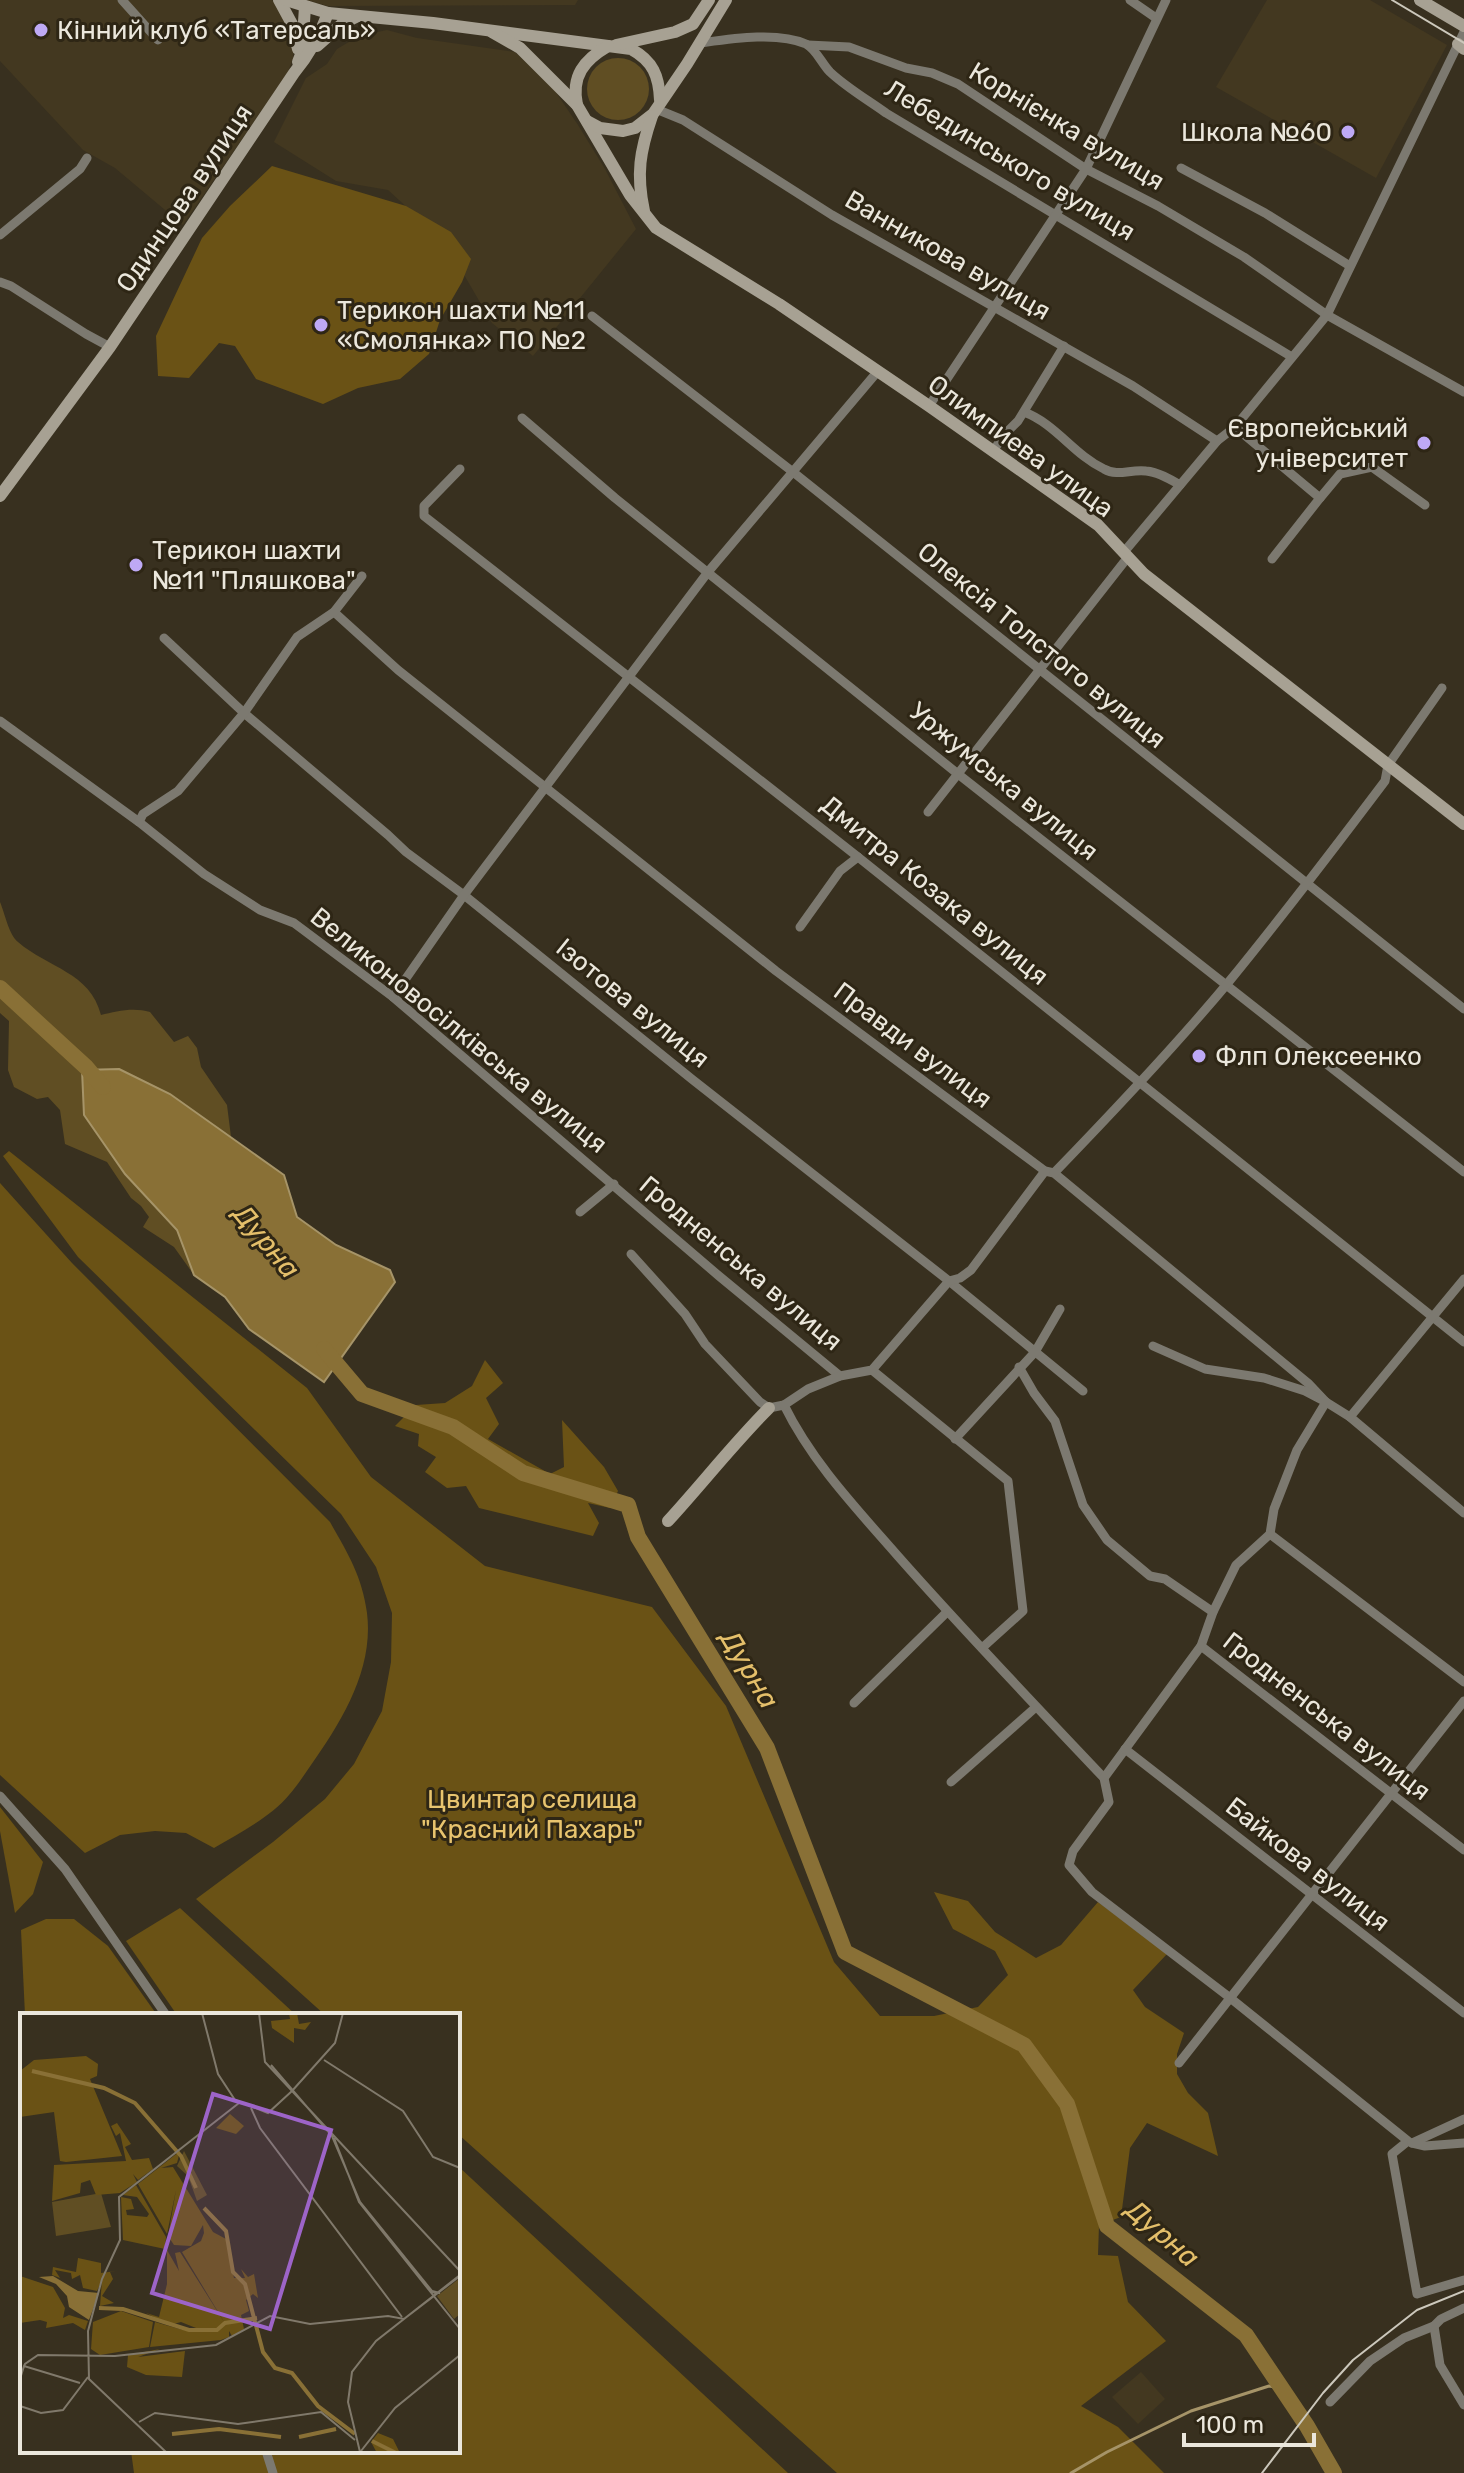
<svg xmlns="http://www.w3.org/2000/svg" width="1464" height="2473" font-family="Rubik,sans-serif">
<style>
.built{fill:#433820}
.green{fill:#604e23}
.forest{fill:#6a5215}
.water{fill:#897036;stroke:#a69468;stroke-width:2}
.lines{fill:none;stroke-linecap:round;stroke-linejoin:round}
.stream{stroke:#a69468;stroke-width:3}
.river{stroke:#897036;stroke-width:16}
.street{stroke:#7c7970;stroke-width:9}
.secondary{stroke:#a7a193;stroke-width:12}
.tram{stroke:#ccc8bc;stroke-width:2}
.poi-dot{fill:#bea9f5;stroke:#2e2615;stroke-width:3}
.labels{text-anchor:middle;stroke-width:6;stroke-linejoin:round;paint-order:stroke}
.poi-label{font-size:26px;fill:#ebe7dc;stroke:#2e2615;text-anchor:start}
.street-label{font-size:26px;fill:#ebe7dc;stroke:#2e2615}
.park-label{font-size:26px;fill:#e8c46e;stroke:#2e2615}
.water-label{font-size:28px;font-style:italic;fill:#e4bf6a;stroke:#2e2615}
.inset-river{fill:none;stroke:#897036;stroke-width:4}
.inset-road{fill:none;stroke:#80796b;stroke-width:2}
.view{fill:#9d64c8;fill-opacity:0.15;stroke:#9d64c8;stroke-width:4}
.inset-edge{fill:none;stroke:#ebe7dc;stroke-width:4}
</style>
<rect width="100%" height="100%" fill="#38301f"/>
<g class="built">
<polygon points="0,0 272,0 281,8 294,45 293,58 288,72 183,225 115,168 83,150 0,61"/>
<polygon points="307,0 578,0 575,5 328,6"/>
<polygon points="1267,0 1370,0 1447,45 1376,178 1216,87"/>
<polygon points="387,30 417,38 515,52 555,91 578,125 605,169 636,229 533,356 492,323 445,242 388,190 336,181 274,142 306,78 327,64 337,49 359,36"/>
<polygon points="1141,2372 1165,2399 1138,2424 1112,2397"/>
</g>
<g class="green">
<circle cx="618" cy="89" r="31"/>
<path d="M0,902C5,914 9,935 18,942C48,968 90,972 101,1015C116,1011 134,1007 150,1012L174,1042L188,1036L197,1048L201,1067L227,1105L231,1137L284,1175L177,1230L194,1275L174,1247L143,1227L149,1217L141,1206L131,1198L107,1162L65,1144L60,1110L48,1097L37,1099L14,1087L8,1070L9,1021L0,1013Z"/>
</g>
<g class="forest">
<polygon points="272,166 406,206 451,232 471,259 462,282 440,320 429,354 400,379 358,388 323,404 256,379 235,346 219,343 189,378 158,376 156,336 202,238 230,206"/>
<polygon points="9,1151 307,1388 371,1477 485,1566 652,1607 726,1706 834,1962 880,2016 934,2016 978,2007 1008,1975 995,1951 953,1929 934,1892 968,1901 995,1932 1036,1958 1061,1945 1098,1902 1167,1954 1133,1990 1145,2007 1184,2033 1177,2054 1177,2074 1188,2093 1208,2113 1218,2156 1147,2123 1130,2148 1121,2217 1099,2225 1098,2255 1118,2256 1128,2302 1166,2341 1081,2406 1118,2427 1164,2473 837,2473 458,2134 458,2015 325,2015 196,1899 273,1842 325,1799 354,1764 382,1711 391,1662 392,1613 376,1567 341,1514 78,1257 3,1156"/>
<path d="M0,1183L72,1263L330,1522C348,1554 362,1576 367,1613C374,1669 342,1721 311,1765C304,1775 297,1786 289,1795C271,1817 238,1834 214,1848L186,1833L155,1831L120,1835L85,1853L0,1775Z"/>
<polygon points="485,1360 503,1383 486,1398 499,1424 488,1439 550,1474 564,1467 562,1420 604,1467 618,1491 610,1508 588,1503 599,1523 593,1536 479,1508 466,1486 447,1488 425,1472 436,1457 418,1446 419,1434 395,1426 416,1405 445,1403 472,1386"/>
<polygon points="0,1807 43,1862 33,1894 15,1913 0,1831"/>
<polygon points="180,1908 296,2015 177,2015 126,1941"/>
<polygon points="46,1919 74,1919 108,1946 157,2015 25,2015 21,1930"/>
<polygon points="458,2166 788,2473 134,2473 131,2451 458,2451"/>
</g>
<polygon class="water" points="119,1069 170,1094 284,1175 297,1217 336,1245 390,1270 395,1282 324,1382 249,1329 225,1297 194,1275 177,1230 125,1174 84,1115 82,1070"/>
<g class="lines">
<polyline class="stream" points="1071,2473 1107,2452 1191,2411 1269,2386 1281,2388"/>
<g class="river">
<polyline points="0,988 86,1067 103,1087"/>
<polyline points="324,1349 362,1394 453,1427 523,1473 628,1505 638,1537 767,1748 845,1952 1024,2045 1067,2104 1107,2226 1246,2335 1307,2426 1334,2473"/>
</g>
<g class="street">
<polyline points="122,0 158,40"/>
<polyline points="1130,0 1156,18"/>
<path d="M700,43C729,39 778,31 806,44C816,49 822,64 830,72C847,88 868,100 886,113L1292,357"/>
<polyline points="808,45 849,47 906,68 932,73 958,84 1086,169 1158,206 1244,257 1327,315 1464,392"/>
<polyline points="656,109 683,120 832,215 1133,386 1217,441"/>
<polyline points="1181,168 1265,213 1350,266"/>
<polyline points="0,235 80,169 87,158"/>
<polyline points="0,282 11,286 86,334 110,347"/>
<polyline points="592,316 793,472 1464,1009"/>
<polyline points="929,406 1086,169 1166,0"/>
<path d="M1024,412C1056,424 1073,454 1104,469C1118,477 1130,469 1146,471C1158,472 1170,479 1180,485"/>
<polyline points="522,418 615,498 958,774 1464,1172"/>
<polyline points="1235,427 1320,498 1340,474 1372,467 1425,505"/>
<polyline points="993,451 1005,434 1018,421 1064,346"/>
<polyline points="460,469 424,506 424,516 858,857 1464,1342"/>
<polyline points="1124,552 1217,441 1235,427 1327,315 1464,32"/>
<polyline points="1272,559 1320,498"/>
<polyline points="334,612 398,670 776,971 1045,1171 1054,1173 1309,1384 1326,1402 1350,1417 1464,1513"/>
<polyline points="164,638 244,713 388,835 406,852 464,895 693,1080 949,1281 1083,1391"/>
<polyline points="0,721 139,822 204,874 260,910 294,923 393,997 719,1276 840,1376"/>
<polyline points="928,812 1128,557"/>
<polyline points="139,822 143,814 178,791 244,713 297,637 334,612 362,576"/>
<polyline points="800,927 840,871 858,857"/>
<polyline points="393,997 464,895 708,572 878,371"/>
<path d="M1054,1173C1113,1112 1172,1050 1227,984C1281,918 1333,850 1385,781L1388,765L1442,688"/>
<polyline points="580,1212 614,1184"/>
<path d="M631,1254L685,1314L705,1344L760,1402L769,1408L784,1405C812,1462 856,1508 897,1555C964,1631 1034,1704 1104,1778"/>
<polyline points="1153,1346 1205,1369 1264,1378 1305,1391 1326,1402 1297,1450 1274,1509 1270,1534 1236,1565 1213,1612 1201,1646 1104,1778 1109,1802 1073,1851 1069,1865 1092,1892 1229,1997 1408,2141 1392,2154 1417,2294 1464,2280"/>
<polyline points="1019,1367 1034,1393 1055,1421 1083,1505 1107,1540 1150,1576 1165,1579 1213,1612"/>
<polyline points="872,1370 1008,1481 1023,1611 982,1648"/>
<polyline points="784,1405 808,1389 840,1376 872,1370 949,1281 960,1278 971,1270 1045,1171"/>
<polyline points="1350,1417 1464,1279"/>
<polyline points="955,1439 1035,1352 1060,1309"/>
<polyline points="1270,1534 1464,1682"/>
<polyline points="1201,1646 1464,1850"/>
<polyline points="854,1703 947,1612"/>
<polyline points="1125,1749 1464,2013"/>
<polyline points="951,1782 1036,1707"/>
<polyline points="0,1796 65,1869 166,2015"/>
<polyline points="1179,2063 1464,1701"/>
<polyline points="1412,2143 1464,2119"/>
<polyline points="1412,2143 1425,2146 1464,2143"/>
<polyline points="1434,2326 1440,2365 1464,2405"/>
<polyline points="1330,2402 1370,2361 1404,2338 1434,2326 1441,2319 1464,2308"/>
<polyline points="266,2451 273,2473"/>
</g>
<g class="secondary">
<polyline points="279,0 292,24 298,49"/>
<path d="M286,0L328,13L433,23L631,49C653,61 659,76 660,100"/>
<polyline points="1420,0 1464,26"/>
<polyline points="492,32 520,48 577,105 630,195 656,228 779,304 929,406 1098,525 1144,574 1464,824"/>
<polyline points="1458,44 1464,49"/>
<polyline points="616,45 675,32 693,24 709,0"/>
<polyline points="317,46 342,24 356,17"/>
<polyline points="298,62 302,52 305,7"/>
<path d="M577,105C571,76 584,60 608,46"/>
<polyline points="587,121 600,128 623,131 635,128 653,114 687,64 726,0"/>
<path d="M644,211C636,174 640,151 652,116"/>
<path d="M0,496L110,347L294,73C309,55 320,35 328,13"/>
<path d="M668,1521C702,1484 733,1444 769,1408"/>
</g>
<g class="tram">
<polyline points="1392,0 1464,43"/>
<polyline points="1262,2473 1323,2393 1353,2360 1417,2310 1464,2291"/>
</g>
</g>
<g class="poi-dot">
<circle cx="41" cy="30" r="8"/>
<circle cx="1348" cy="132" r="8"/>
<circle cx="321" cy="325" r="8"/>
<circle cx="1424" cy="443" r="8"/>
<circle cx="136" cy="565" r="8"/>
<circle cx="1199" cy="1056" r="8"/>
</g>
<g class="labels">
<g class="poi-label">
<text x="57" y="39">Кінний клуб «Татерсаль»</text>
<text x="1332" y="141" text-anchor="end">Школа №60</text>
<text x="337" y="319">Терикон шахти №11<tspan x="337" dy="30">«Смолянка» ПО №2</tspan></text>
<text x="1408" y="437" text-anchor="end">Європейський<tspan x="1408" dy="30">університет</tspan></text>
<text x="152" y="559">Терикон шахти<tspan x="152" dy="30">№11 "Пляшкова"</tspan></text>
<text x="1215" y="1065">Флп Олексеенко</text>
</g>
<g class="street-label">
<text transform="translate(1067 126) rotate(31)" y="9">Корнієнка вулиця</text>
<text transform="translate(1010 160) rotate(31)" y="9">Лебединського вулиця</text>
<text transform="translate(184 198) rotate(-56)" y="9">Одинцова вулиця</text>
<text transform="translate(948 255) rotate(30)" y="9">Ванникова вулиця</text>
<text transform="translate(1021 446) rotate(36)" y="9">Олимпиева улица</text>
<text transform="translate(1042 645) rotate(39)" y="9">Олексія Толстого вулиця</text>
<text transform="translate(1004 781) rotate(39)" y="9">Уржумська вулиця</text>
<text transform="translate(935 890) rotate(39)" y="9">Дмитра Козака вулиця</text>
<text transform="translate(633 1003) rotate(39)" y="9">Ізотова вулиця</text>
<text transform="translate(459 1030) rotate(39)" y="9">Великоновосілківська вулиця</text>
<text transform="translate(913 1045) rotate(37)" y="9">Правди вулиця</text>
<text transform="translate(741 1263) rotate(40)" y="9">Гродненська вулиця</text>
<text transform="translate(1327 1716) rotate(38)" y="9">Гродненська вулиця</text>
<text transform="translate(1308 1864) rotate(38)" y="9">Байкова вулиця</text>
</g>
<g class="park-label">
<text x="532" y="1808">Цвинтар селища<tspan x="532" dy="30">"Красний Пахарь"</tspan></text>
</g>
<g class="water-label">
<text transform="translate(267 1241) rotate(50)" y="10">Дурна</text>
<text transform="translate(750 1669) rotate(59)" y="10">Дурна</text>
<text transform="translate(1163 2233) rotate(41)" y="10">Дурна</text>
</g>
</g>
<g transform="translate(20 2013)">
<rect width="440" height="440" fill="#38301f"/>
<path d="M164,138L187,182L177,188L168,163L157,153ZM81,180L91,214L36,223L32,189ZM440,265V301L434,306L417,283Z" fill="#604e23"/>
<path d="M269,0H277L279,11L291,9L285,17L274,15V30L252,15L251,8L270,6ZM66,43L78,51L77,63L70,66L102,143L46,149L40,148L34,99L0,104V58L14,47ZM210,101L224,113L216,121L196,115ZM97,110L111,131L105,134L112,147L129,145L133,156L118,167L113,161L117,169L100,180L76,182L70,167L61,170L60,180L32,188L34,152L106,148L100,120L96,123L91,113ZM160,138L157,150L141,155L153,154L193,219L206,226L214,265H225L221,256L228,264L234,261L238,285L233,281L226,287L229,298L221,302L224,316L212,323L209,318V324L201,327L130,334L135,309L163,317L186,319L161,309L150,312L126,300L139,304L147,271V237L159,258L155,240L160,239L206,312L162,239L181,228L184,220L183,212L171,233L154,232L148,223L156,177L147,221L118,171ZM116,172L146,224L145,236L103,227L101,184L111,186L114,196L106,197L107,202L127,204L129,201L117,184L103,182ZM58,245L81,250V260L96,258L90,259L93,266L82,283L94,290L80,293L82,267L77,278L63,275L60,262L52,266L51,260L35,257L40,265L32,262L33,254L56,259ZM0,263L33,274L45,295L43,305L49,302L68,308L65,317L53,310L26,315L27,309L20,307L0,310ZM101,298L133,309L129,334L80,342L71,336L73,309ZM140,336L118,344L165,338L162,364L126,362L107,354L108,342ZM358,420L373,426L380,440H357L351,429Z" fill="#6a5215"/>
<path d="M33,263L58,278L79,280L69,307L49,294L47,283L36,271L19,264Z" fill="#897036"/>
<path class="inset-river" d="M12,58L84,75L115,90L161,143L176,175M184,195L206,218L213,259L225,271L243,339L255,355L272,360L298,393L335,421M79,295L103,296L169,317H197L205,310L237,305M152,421L199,416L261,424M279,424L316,416M352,428L376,440"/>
<path class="inset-road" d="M182,0L198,61L215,87L248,100L272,78M239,0L245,49L440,258M304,47L383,98L413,144L440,155M251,52L312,123L340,189L412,278L420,280H415L411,278L340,189L312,123ZM272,78L315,30L323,0M231,95L240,115L382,304M314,125L325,153M325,153L339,189L440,316M0,364L5,351L18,342L95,343L196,332L250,303L290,311L368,303L384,306L440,263M0,366L4,353L60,370M0,393L21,400L43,397L68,364M119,409L135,400L218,411L301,399L335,427M341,438L375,395L440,342M340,439L328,389L332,359L356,328L440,262M147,440L69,366L68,318L82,266L100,227L99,184L219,90"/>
<path class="view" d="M193,81L311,117L250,316L132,280Z"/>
<rect width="440" height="440" class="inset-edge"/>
</g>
<path d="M1184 2433v12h130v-12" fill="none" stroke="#ebe7dc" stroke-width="4"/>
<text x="1196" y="2433" font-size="24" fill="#ebe7dc" stroke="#2e2615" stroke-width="6" paint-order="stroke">100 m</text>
</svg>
